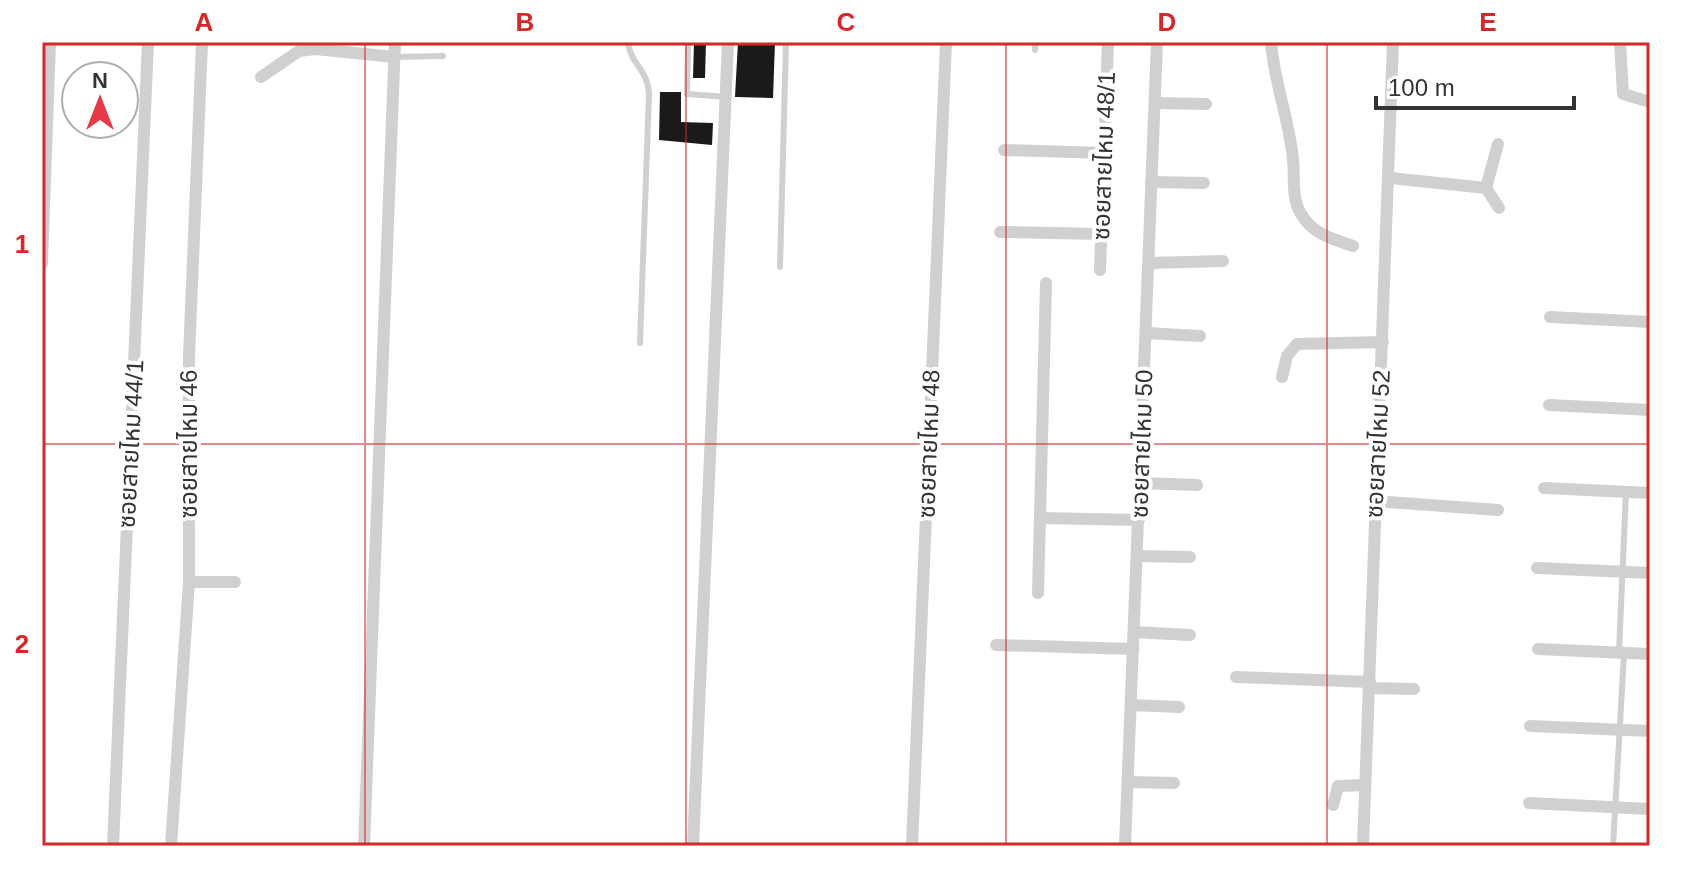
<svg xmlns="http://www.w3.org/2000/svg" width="1692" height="888" font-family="Arial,'Noto Sans Thai',sans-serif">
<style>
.building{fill:#1a1a1a}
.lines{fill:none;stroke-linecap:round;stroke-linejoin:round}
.lane{stroke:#d0d0d0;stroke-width:6}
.street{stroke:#d0d0d0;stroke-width:12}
.grid{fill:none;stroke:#d62828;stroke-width:2;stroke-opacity:0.55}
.labels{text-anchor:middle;stroke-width:8;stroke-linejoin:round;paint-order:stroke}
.street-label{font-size:24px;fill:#333;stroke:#fff}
.neatline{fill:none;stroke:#d62828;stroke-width:3}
.grid-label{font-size:26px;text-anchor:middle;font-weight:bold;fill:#d62828}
</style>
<rect width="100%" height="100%" fill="#fff"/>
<g class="building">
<polygon points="694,42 706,42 705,78 693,78"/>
<polygon points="738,42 775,42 773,98 735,97"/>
<polygon points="660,92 681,92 681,122 713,123 712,145 659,140"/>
</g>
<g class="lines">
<g class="lane">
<path d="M628,42C630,64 648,69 649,94L640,343"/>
<polyline points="688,42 687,94 727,97"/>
<polyline points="1035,50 1035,42"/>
<polyline points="395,57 443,56"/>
<polyline points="780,267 786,42"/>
<polyline points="1619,652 1626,492"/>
<polyline points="1613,846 1624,654"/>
</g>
<g class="street">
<path d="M1271,42C1274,82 1289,119 1293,159C1295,177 1291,198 1301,214C1313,234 1332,239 1353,246"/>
<polyline points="1620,42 1623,94 1650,102"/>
<polyline points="261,77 299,51 315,49 395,57"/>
<polyline points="1155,103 1206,104"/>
<polyline points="1004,150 1103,153"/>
<polyline points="1390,178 1486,188 1499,208"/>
<polyline points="1151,182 1204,183"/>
<polyline points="1486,188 1498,144"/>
<polyline points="1000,232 1101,234"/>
<polyline points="42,263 50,42"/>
<polyline points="1149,263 1223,261"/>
<polyline points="1100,270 1108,42"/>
<polyline points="1550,317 1650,322"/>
<polyline points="1146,333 1200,336"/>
<polyline points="1282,377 1287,356 1297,344 1383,342"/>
<polyline points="1549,405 1650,410"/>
<polyline points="1141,483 1197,485"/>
<polyline points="1544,488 1650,493"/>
<polyline points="1374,501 1498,510"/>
<polyline points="1040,518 1139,520"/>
<polyline points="1138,556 1190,557"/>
<polyline points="1537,568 1650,573"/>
<polyline points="189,582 235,582"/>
<polyline points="1038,593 1046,283"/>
<polyline points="1134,632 1190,635"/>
<polyline points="996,645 1133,649"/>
<polyline points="1538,649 1650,654"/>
<polyline points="1236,677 1370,682"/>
<polyline points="1369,688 1414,689"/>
<polyline points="1131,705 1179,707"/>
<polyline points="1530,726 1650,731"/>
<polyline points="1128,782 1174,783"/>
<polyline points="1529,803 1650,809"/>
<polyline points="1333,805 1338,786 1365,785"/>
<polyline points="113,846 148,42"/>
<polyline points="171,846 189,582 189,356 202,42"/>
<polyline points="364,846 395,42"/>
<polyline points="693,846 728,42"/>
<polyline points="912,846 946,42"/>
<polyline points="1125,846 1157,42"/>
<polyline points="1363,846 1393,42"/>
</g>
</g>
<path class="grid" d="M365,42V846M686,42V846M1006,42V846M1327,42V846M42,444H1650"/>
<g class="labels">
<g class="street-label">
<text transform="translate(1104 156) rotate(-88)" y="8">ซอยสายไหม 48/1</text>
<text transform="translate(131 444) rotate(-87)" y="8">ซอยสายไหม 44/1</text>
<text transform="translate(189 444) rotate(-90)" y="8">ซอยสายไหม 46</text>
<text transform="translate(929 444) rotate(-88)" y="8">ซอยสายไหม 48</text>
<text transform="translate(1142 444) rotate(-88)" y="8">ซอยสายไหม 50</text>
<text transform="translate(1378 444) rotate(-87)" y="8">ซอยสายไหม 52</text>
</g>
</g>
<rect width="1692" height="888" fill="none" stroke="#ffffff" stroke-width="88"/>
<g transform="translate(100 100)"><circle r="38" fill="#ffffff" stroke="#adadad" stroke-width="2"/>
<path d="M0-6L14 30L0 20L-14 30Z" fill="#e63946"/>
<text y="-12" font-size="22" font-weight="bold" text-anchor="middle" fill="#333333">N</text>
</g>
<path d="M1376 96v12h198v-12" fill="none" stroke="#333333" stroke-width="4"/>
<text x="1388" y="96" font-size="24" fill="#333333" stroke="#ffffff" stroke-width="6" paint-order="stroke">100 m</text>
<rect x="44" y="44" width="1604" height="800" class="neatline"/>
<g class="grid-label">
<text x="204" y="31">A</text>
<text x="525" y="31">B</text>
<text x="846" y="31">C</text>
<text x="1167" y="31">D</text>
<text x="1488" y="31">E</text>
<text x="22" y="253">1</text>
<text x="22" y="653">2</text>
</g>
</svg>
